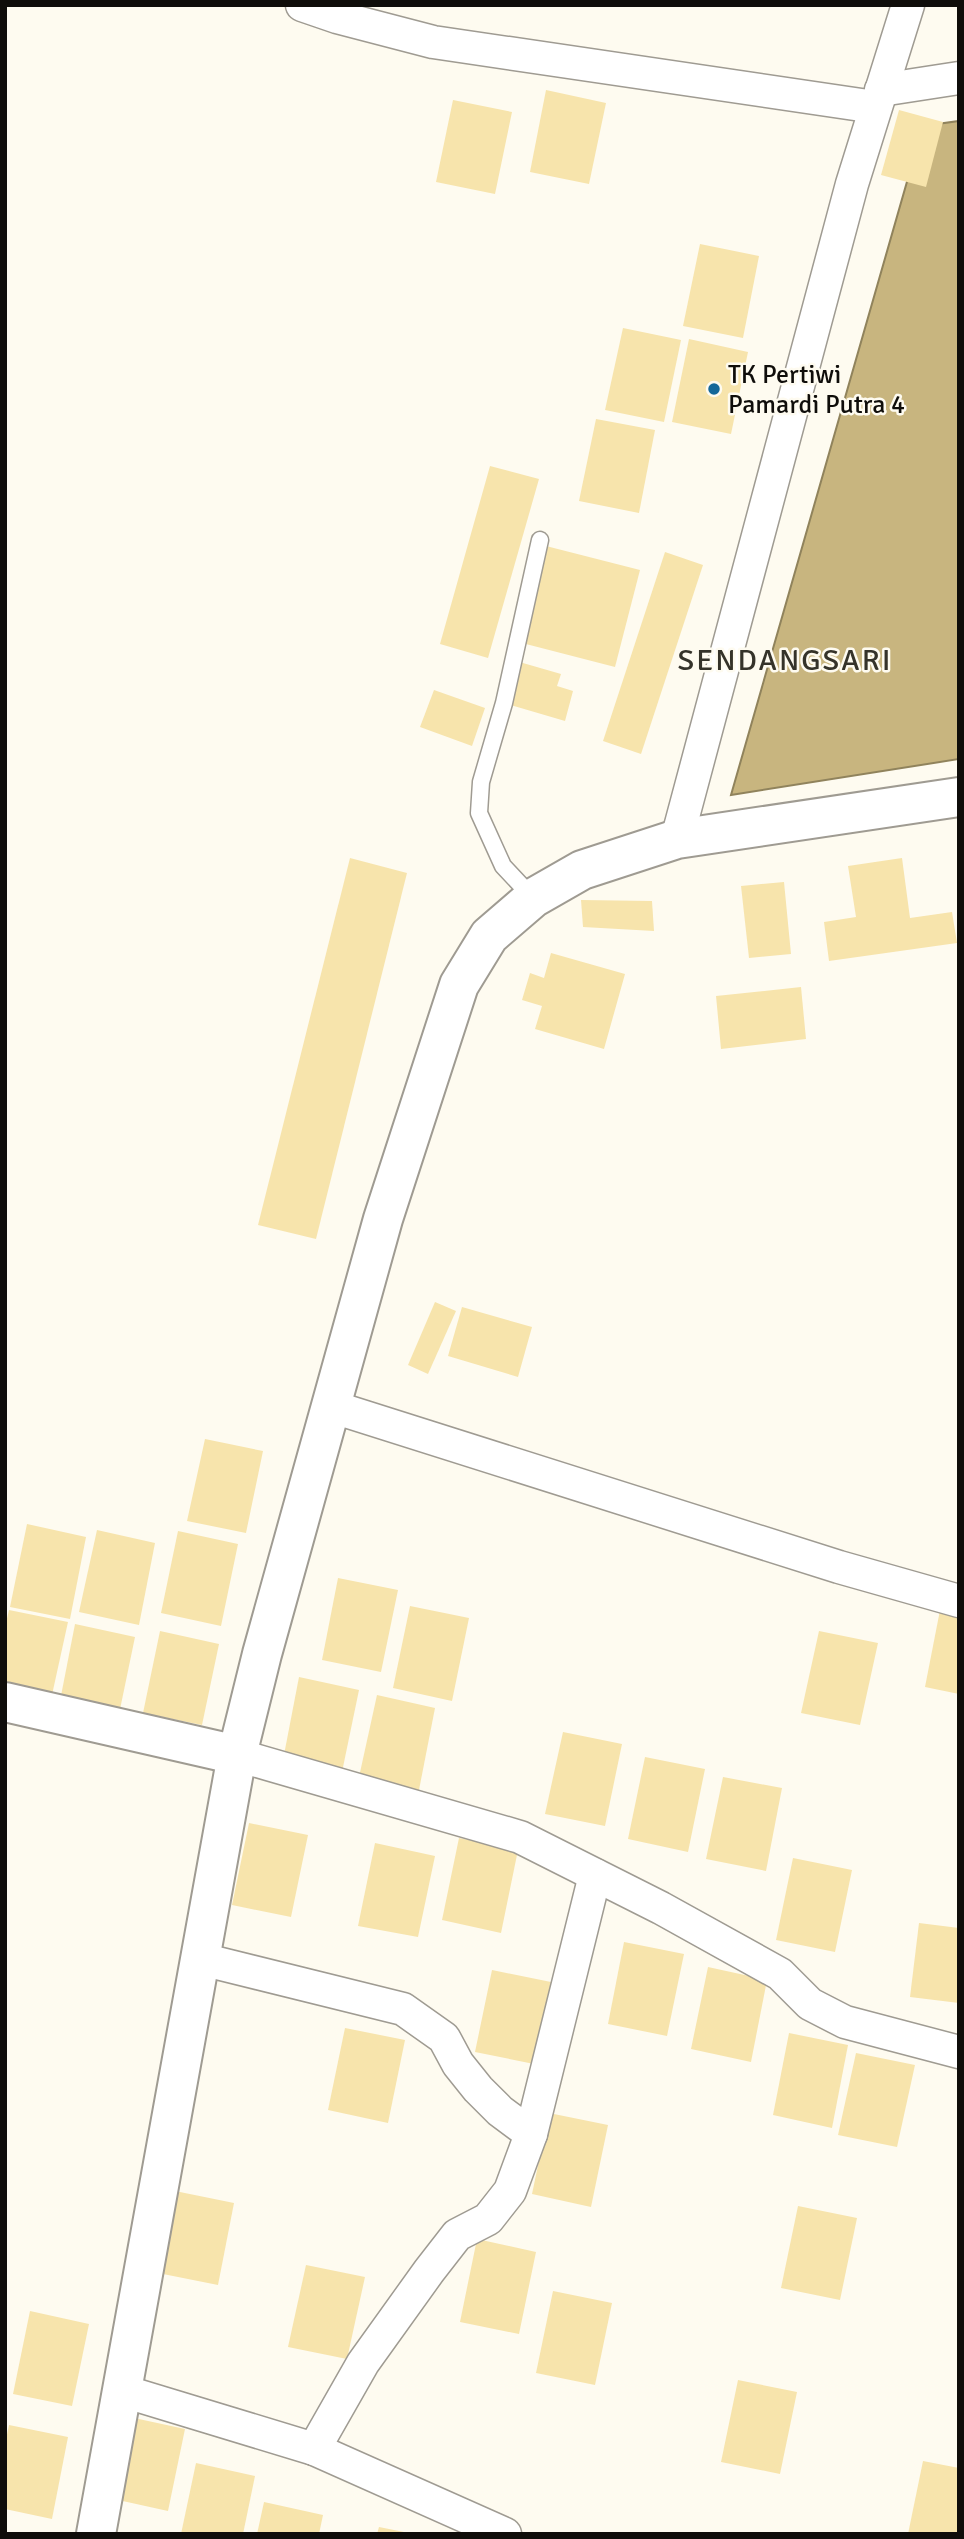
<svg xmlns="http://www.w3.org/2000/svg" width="964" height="2539" font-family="Signika,sans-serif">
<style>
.water{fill:#c8b57f;stroke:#90835c;stroke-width:2}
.building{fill:#f7e4ac}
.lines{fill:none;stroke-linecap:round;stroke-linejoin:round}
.lane-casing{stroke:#9f9b92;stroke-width:19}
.street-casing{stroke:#9f9b92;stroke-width:35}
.secondary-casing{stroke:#9f9b92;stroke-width:42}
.lane{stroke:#fff;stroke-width:16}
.street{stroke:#fff;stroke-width:32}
.secondary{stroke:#fff;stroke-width:38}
.poi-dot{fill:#156899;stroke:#fefbf0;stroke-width:2.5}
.labels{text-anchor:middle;stroke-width:5;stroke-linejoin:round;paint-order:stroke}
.poi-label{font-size:26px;fill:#0f0d0a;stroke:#fefbf0;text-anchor:start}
.quarter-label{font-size:30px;letter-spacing:2px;fill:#35332a;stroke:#fefbf0}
</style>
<rect width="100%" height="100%" fill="#fefbf0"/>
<polygon class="water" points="959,121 959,759 731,795 923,126"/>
<g class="building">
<polygon points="546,90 606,103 589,184 530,172"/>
<polygon points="453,100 512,112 495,194 436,182"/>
<polygon points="899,110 943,122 926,187 881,175"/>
<polygon points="700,244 759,256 743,338 683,326"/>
<polygon points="623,328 681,340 664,422 605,410"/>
<polygon points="689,339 748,352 731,434 672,422"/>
<polygon points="596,419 655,430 639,513 579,501"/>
<polygon points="490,466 539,479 488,658 440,644"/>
<polygon points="546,546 640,570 615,667 522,643"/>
<polygon points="665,552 703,565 641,754 603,741"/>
<polygon points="516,661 561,674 557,686 573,691 565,721 504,703"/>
<polygon points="434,690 485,708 472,746 420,727"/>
<polygon points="350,858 407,873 316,1239 258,1225"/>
<polygon points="902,858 910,918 952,912 957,943 829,961 824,922 856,917 848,866"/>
<polygon points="784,882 791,954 749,958 741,886"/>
<polygon points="581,900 652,901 654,931 583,927"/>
<polygon points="551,953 625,974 604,1049 535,1029 542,1006 522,1000 530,973 544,978"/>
<polygon points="801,987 806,1039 721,1049 716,996"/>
<polygon points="435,1302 456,1311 428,1374 408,1365"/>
<polygon points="462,1307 532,1327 518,1377 448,1356"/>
<polygon points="205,1439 263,1451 246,1533 187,1521"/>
<polygon points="27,1524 86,1537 70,1619 10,1607"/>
<polygon points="97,1530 155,1543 139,1625 79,1612"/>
<polygon points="178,1531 238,1544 221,1626 161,1613"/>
<polygon points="338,1578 398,1590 381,1672 322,1660"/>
<polygon points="941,1605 959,1609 959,1694 925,1687"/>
<polygon points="410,1606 469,1618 452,1701 393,1688"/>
<polygon points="9,1610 68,1622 50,1704 5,1695 5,1627"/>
<polygon points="75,1624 135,1637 118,1719 59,1706"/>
<polygon points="160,1631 219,1644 202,1725 143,1713"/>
<polygon points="819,1631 878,1643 860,1725 801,1713"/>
<polygon points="299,1677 359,1690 342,1772 283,1760"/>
<polygon points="377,1695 435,1708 419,1790 359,1777"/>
<polygon points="563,1732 622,1744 605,1826 545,1814"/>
<polygon points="645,1757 705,1769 688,1852 628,1839"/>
<polygon points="723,1777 782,1788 766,1871 706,1859"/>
<polygon points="249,1823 308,1835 291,1917 232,1905"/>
<polygon points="459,1838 518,1850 501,1933 442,1920"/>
<polygon points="375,1843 435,1856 418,1937 358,1926"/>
<polygon points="793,1858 852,1870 835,1952 776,1940"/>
<polygon points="919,1923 959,1928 959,2003 910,1997"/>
<polygon points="624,1942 684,1954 667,2036 608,2024"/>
<polygon points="708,1967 767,1980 751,2062 691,2049"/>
<polygon points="492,1970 551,1982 534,2064 475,2052"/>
<polygon points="345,2028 405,2040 388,2123 328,2110"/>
<polygon points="789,2033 848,2045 832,2128 773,2115"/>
<polygon points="856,2053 915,2065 897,2147 838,2135"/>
<polygon points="549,2113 608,2125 591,2207 532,2194"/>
<polygon points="175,2191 234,2203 218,2285 158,2273"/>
<polygon points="798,2206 857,2218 840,2300 781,2288"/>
<polygon points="477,2239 536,2252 519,2334 460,2322"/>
<polygon points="306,2265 365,2277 347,2359 288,2347"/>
<polygon points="553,2291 612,2303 595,2385 536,2373"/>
<polygon points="30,2311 89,2324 72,2406 13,2394"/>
<polygon points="738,2380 797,2392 780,2474 721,2462"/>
<polygon points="125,2416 185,2429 168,2511 109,2498"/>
<polygon points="9,2425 68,2437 52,2519 5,2509 5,2444"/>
<polygon points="923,2461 959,2468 959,2534 908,2534"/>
<polygon points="196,2463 255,2476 243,2534 181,2534"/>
<polygon points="264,2502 323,2515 319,2534 257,2534"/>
<polygon points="379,2527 409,2533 409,2534 377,2534"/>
</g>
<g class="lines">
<defs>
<polyline id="lane" points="533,898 503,866 479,813 481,782 504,703 540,540"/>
<g id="street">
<polyline points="302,5 337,17 433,42 875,107"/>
<polyline points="881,90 959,78"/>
<polyline points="677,839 852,184 908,5"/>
<polyline points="330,1406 839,1567 959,1601"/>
<polyline points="237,1755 520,1837 661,1908 780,1974 810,2004 845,2022 959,2052"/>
<polyline points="201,1959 403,2009 444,2038 458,2064 478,2089 500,2111 531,2134"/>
<polyline points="123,2391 314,2449 505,2534"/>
<polyline points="314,2449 363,2363 429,2271 457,2235 488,2219 510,2191 531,2134 595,1875"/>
</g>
<g id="secondary">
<polyline points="5,1702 237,1755"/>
<polyline points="96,2534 237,1755 262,1654 383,1219 459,985 489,936 533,898 582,870 677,839 959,797"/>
</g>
</defs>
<use href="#lane" class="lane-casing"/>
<use href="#street" class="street-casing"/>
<use href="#secondary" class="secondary-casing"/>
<use href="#lane" class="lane"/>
<use href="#street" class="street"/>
<use href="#secondary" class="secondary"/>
</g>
<circle class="poi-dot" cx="714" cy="389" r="7"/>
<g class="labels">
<g class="poi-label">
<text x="728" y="383">TK Pertiwi<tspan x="728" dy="30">Pamardi Putra 4</tspan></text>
</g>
<g class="quarter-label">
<text x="785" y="670">SENDANGSARI</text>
</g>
</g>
<rect width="964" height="2539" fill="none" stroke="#0f0d0a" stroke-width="14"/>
</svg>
